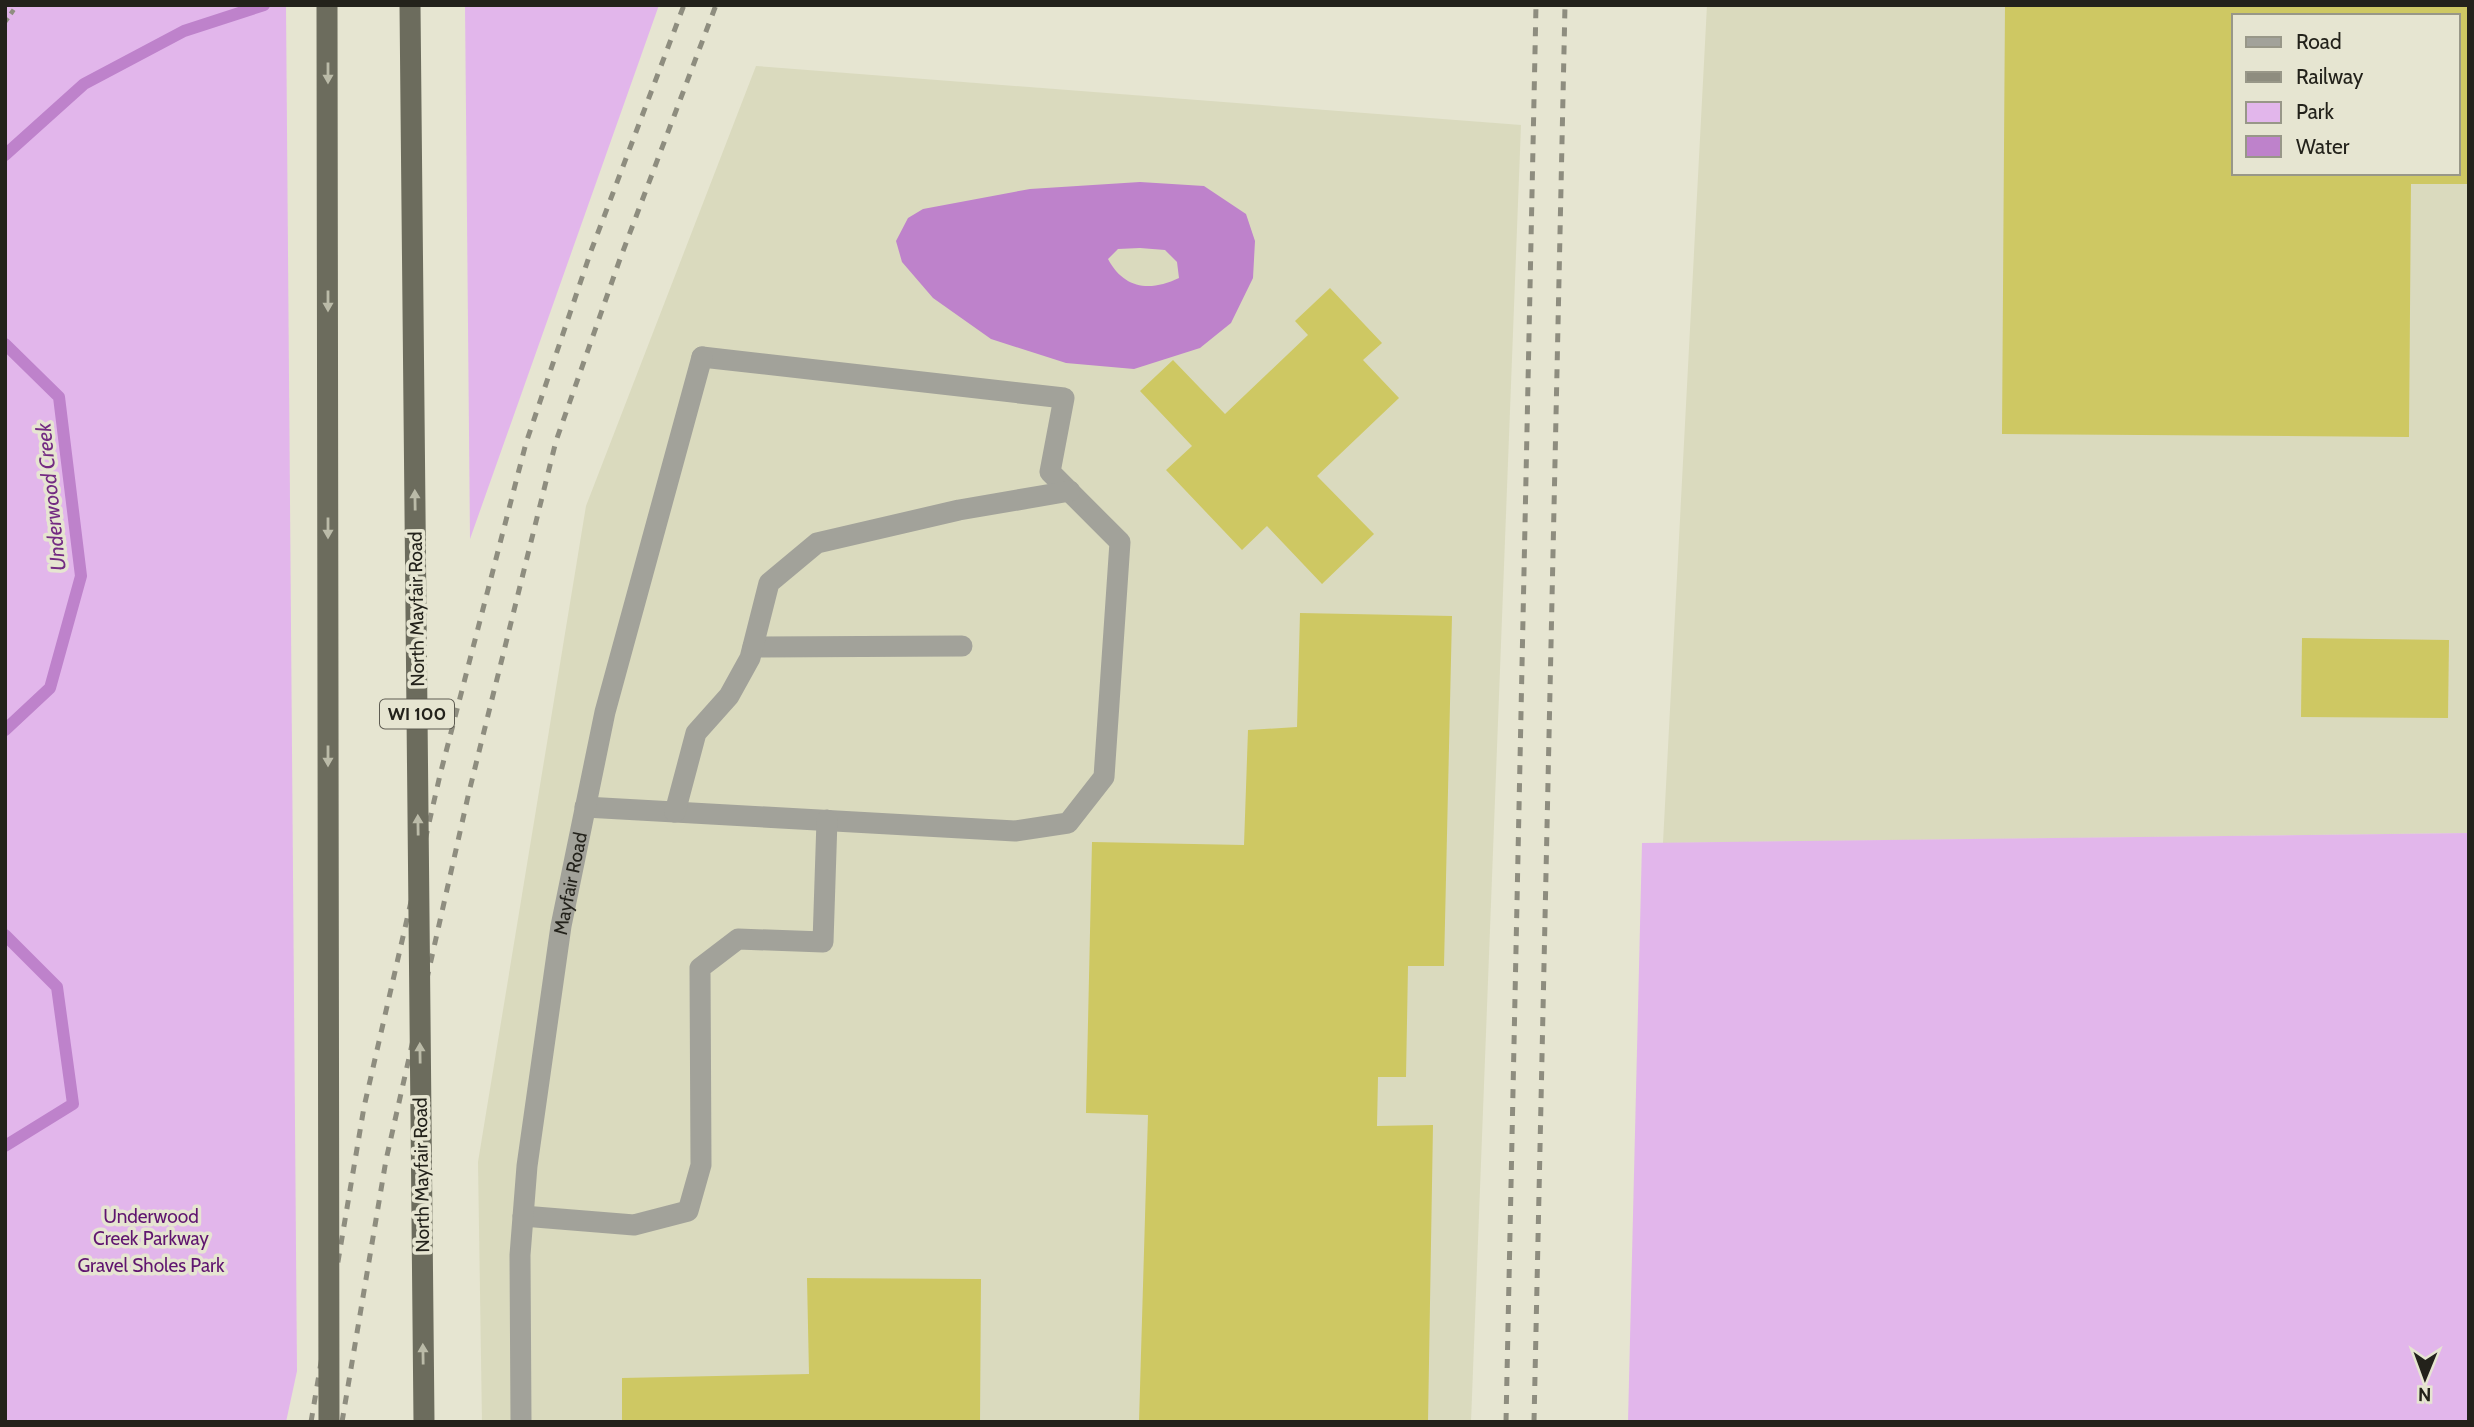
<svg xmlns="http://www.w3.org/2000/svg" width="2474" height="1427" font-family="Cabin,sans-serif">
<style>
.built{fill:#dadabe;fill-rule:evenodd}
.green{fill:#e2b6eb}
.water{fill:#be82cb;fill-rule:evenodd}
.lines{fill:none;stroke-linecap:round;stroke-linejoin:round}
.stream{stroke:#be82cb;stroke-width:12}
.building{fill:#cec863;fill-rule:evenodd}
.path{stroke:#8f8e80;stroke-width:4.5;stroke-dasharray:5 5;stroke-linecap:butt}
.lane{stroke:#a2a29a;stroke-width:21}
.street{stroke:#a2a29a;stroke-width:21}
.rail{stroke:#8e8d7f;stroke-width:5;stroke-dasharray:9 9;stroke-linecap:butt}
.primary-bridge{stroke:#6c6c5d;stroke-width:21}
.oneway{fill:#bbbba8}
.labels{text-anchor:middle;stroke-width:7;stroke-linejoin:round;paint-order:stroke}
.shield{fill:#e6e5d1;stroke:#5e5c52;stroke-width:2}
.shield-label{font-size:18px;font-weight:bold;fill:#23221b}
.street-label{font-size:19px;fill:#23221b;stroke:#e6e5d1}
.park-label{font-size:19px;fill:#60156f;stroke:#e6e5d1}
.water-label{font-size:21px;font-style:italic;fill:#732a82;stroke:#e6e5d1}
</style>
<rect width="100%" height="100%" fill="#e6e5d1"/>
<g class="built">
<path d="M1707,5H2469V833L1663,843ZM2234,16H2458V173H2234Z"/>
<polygon points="756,66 1521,125 1471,1422 482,1422 478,1162 586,506"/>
</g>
<g class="green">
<polygon points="5,5 286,5 297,1371 286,1422 5,1422"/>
<polygon points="465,5 659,5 470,539"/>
<polygon points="2469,833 2469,1422 1628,1422 1642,843"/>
</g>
<path class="water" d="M1140,182L1204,186L1246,214L1255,241L1253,278L1231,323L1200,348L1134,369L1066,363L991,339L933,298L902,262L896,241L908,218L923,209L1030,189ZM1140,248L1165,250L1177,262L1179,278C1150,292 1124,289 1108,259L1118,249Z"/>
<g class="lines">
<g class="stream">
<polyline points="5,155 84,84 184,31 264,5"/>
<polyline points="5,344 59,397 81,576 50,688 5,730"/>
<polyline points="5,935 57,987 73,1104 5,1146"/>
</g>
</g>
<g class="building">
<path d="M2005,5H2469V184H2411L2409,437L2002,434ZM2234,16H2458V173H2234Z"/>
<polygon points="1330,288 1382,343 1363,360 1399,398 1317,476 1374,534 1322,584 1267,526 1242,550 1166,470 1192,446 1140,391 1173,360 1225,414 1308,335 1295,321"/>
<polygon points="1300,613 1452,616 1444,966 1408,966 1406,1077 1378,1077 1377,1126 1433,1125 1428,1422 1139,1422 1148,1115 1086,1113 1092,842 1244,845 1248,730 1297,727"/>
<polygon points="2302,638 2449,640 2448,718 2301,717"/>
<polygon points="807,1278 981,1279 980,1422 622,1422 622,1378 809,1374"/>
</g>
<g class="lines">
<polyline class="path" points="5,22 17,5"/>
<g class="lane">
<polyline points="753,647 962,646"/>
<polyline points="585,807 1015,831 1068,823 1104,777 1120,542 1050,472 1064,398 702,357"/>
<polyline points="675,812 696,733 729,696 750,658 769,583 817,543 959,510 1070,491"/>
<polyline points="523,1216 634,1225 688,1211 701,1165 700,968 738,939 823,942 827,820"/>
</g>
<path class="street" id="s1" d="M521,1422L520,1255L527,1166L561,926L605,712L702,357"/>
<g class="rail">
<polyline points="311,1422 364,1107 440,775 526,443 591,251 684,5"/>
<polyline points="342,1422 386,1160 469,792 556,441 620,259 716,5"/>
<polyline points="1506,1422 1536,5"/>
<polyline points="1534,1422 1565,5"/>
</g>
<g class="primary-bridge">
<polyline points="327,5 329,1422"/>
<polyline points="410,5 424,1422"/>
</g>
</g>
<defs><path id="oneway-solid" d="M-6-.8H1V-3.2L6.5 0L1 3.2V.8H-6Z" transform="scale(1.75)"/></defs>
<g class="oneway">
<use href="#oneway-solid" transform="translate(328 73) rotate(90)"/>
<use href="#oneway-solid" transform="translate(328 301) rotate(90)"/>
<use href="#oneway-solid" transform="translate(415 500) rotate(-91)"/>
<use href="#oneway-solid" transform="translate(328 528) rotate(90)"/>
<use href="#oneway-solid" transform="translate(328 756) rotate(90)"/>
<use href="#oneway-solid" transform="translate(418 825) rotate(-91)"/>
<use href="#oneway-solid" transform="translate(420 1053) rotate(-91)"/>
<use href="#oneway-solid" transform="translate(423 1354) rotate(-91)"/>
</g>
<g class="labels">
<rect class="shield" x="380" y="699.5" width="74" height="29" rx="5"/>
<g class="shield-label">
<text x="417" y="720">WI 100</text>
</g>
<g class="street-label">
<text transform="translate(416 609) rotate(-91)" y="7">North Mayfair Road</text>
<text dy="7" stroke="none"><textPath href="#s1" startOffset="542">Mayfair Road</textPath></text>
<text transform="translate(421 1175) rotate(-91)" y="7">North Mayfair Road</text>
</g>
<g class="park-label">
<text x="151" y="1223">Underwood<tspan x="151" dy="22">Creek Parkway</tspan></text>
<text x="151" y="1272">Gravel Sholes Park</text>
</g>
<g class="water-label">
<text transform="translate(51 497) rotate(-96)" y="7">Underwood Creek</text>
</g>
</g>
<rect width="2474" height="1427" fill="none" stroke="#23221b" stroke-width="14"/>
<rect x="2232" y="14" width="228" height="161" fill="#e6e5d1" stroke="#989788" stroke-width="2"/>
<rect x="2246" y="37" width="35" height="10" fill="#a2a29a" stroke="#989788" stroke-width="2"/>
<text x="2296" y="49" font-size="21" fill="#23221b">Road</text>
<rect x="2246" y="72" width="35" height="10" fill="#8e8d7f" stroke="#989788" stroke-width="2"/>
<text x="2296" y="84" font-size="21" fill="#23221b">Railway</text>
<rect x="2246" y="102" width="35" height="21" fill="#e2b6eb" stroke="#989788" stroke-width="2"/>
<text x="2296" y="119" font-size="21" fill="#23221b">Park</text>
<rect x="2246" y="136" width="35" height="21" fill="#be82cb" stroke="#989788" stroke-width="2"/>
<text x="2296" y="154" font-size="21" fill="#23221b">Water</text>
<g transform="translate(2425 1378) rotate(181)" stroke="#e6e5d1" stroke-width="5" paint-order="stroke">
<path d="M0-5L12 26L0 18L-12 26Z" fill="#23221b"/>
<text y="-10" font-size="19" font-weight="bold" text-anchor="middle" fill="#23221b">N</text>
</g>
</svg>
